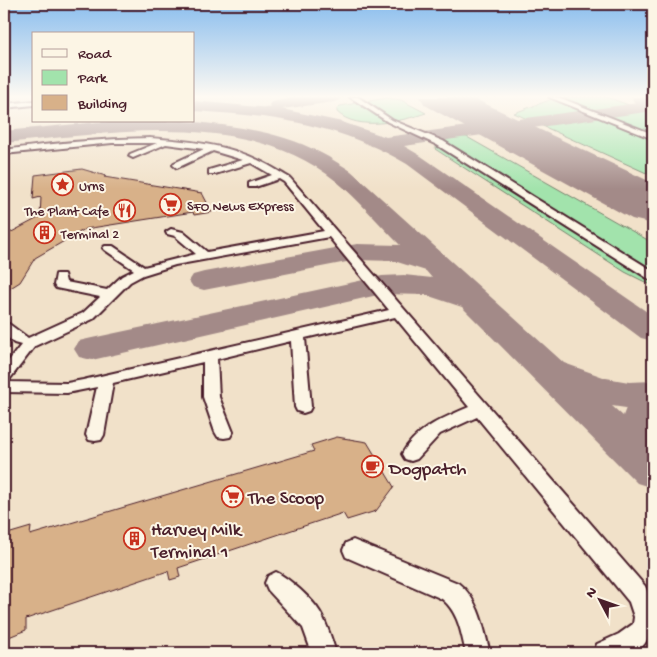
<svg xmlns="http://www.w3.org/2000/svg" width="657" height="657" font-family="'Gochi Hand',sans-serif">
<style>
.built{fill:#f1e1c9}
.green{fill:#a2e3ac;stroke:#76816c}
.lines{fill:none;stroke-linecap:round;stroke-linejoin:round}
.taxiway{fill:#a38a88;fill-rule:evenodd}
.runway{fill:#a38a88;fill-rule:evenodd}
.building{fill:#d8b189;stroke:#4a1f2b}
.minor-casing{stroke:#4a1f2b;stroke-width:4}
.minor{fill:#fcf5e5;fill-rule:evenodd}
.labels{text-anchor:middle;stroke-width:4;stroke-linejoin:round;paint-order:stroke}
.far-poi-label{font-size:14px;fill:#4a1f2b;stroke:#fcf5e5;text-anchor:start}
.near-poi-label{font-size:19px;fill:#4a1f2b;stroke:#fcf5e5;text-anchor:start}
</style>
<rect width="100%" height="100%" fill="#fcf5e5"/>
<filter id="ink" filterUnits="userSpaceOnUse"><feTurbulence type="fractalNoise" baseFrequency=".02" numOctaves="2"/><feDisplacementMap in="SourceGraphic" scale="10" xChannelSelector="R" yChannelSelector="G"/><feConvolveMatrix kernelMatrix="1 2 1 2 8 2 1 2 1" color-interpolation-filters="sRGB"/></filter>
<g filter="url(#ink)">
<polygon class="built" points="4,97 34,97 34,121 194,121 194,97 653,97 653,653 4,653"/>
<g class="green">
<polygon points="558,97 607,97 653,114 653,176 514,113"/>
<path d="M387,98L401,100L426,113C402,121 358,132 337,112V109L340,106Z"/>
<polygon points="457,136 467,137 653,243 653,286 625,272 435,149 440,142"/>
</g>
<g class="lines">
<g class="taxiway">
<path d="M299,97H342L339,100L334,102L282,109L342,122L386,137L653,101V111L404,146L421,156L653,316V341L641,338L407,164C336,123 273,116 194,111V101L271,108L269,105L271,102Z"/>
<path d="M183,121C230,125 279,131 321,153C331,158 341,165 351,171L564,363L606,378L629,382L653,381V488L637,483L462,307L426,295L382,294L92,360L79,357L74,349L79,341L92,338L382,276L404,275L432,278L426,271L394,261L357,260L204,290L193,287L189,281L193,275L204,272L357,244L400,245C379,224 359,200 336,181C247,108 108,134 4,143V131L97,122ZM612,406L626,408L623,416Z"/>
</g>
<g class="runway">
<polygon points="420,97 471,97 653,183 653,224 632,219 425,105"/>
<polygon points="631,97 653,97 653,110 636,105"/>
</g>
</g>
<g class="building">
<polygon points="82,169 106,176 104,177 202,193 212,212 194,215 193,212 85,229 35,258 20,282 4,292 4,236 40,217 41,197 33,199 35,175"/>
<polygon points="337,437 367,442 394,487 376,511 347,520 343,513 178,568 180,577 170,580 168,571 26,619 26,630 4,639 4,535 31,527 30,535 314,451 311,445"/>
</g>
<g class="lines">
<defs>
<g id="minor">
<polygon points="350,97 358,97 392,120 443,141 653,271 653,280 649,279 437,145 388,122"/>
<polygon points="549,97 558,97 653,134 653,139"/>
<polygon points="34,101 34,105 4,108 4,104"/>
<path d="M150,138C187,141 227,144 260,161C271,166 281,173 290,178L645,586C655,608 657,642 633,653C622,656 605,653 594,653L597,644L619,634L633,624L634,617L629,602L477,417L440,434L417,459L411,461L405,459L402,454C416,428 444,418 469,407L395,317L305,338L311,407L309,411L303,413L297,411L295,407L291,341L217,359L219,397L233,432L230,437L224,438L218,437L215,432L203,397V362L113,383L104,435L101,440L95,441L89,440L86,435L97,387L67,393L4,392V382L67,383L83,380L389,310L329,237L175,265L143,275L130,282L93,319L35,346L9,380L4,381V367L21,345L14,343L4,334V323L9,324L28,338L83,313L100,297L56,288L54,285L56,274H64L66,282L107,290L122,276L134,270L105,250L103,248L105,246H113L144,267L196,254L175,236L167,234L166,232L171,229L183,232L207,252L324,231L284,182L279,179L255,187H249V183L272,175L253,164L251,163L215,174H209V170L243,160L213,151L177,168L173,165L174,163L204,149L166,144L133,158L129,156L130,154L157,143H112L4,154V150C52,143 101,139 150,138Z"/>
<path d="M353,540L458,583C479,599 484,629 490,653H466C461,633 459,613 442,599L346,557L343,550L346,543Z"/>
<path d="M276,572C289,578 313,600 320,612C327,624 332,640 336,653H312L303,628L268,590L265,583L268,576Z"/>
</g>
</defs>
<use href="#minor" class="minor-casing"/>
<use href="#minor" class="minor"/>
</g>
</g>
<linearGradient id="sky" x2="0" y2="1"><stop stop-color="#89bdee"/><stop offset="0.51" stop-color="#fefaf3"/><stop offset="1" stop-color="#fefaf3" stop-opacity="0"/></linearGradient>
<rect width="657" height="189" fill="url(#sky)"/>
<defs>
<symbol id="sight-ring" viewBox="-11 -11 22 22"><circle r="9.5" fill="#fcf5e5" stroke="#c8321e" stroke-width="1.5"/><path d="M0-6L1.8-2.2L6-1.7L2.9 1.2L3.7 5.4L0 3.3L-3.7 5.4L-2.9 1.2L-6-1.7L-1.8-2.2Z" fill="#c8321e"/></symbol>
<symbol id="supermarket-ring" viewBox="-11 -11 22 22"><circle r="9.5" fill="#fcf5e5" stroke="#c8321e" stroke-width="1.5"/><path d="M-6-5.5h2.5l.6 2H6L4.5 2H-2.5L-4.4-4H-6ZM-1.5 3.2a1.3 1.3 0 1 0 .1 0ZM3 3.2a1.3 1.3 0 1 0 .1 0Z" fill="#c8321e"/></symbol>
<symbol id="restaurant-ring" viewBox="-11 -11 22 22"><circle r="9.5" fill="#fcf5e5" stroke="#c8321e" stroke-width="1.5"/><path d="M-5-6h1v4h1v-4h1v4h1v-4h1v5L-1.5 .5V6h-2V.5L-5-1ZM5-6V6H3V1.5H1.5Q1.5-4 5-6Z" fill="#c8321e"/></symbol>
<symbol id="building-ring" viewBox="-11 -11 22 22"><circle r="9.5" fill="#fcf5e5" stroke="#c8321e" stroke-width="1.5"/><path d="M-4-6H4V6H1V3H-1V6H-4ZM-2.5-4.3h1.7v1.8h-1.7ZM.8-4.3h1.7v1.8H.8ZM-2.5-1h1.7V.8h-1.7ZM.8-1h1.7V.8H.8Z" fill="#c8321e"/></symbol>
<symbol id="cafe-ring" viewBox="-11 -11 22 22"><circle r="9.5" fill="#fcf5e5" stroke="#c8321e" stroke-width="1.5"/><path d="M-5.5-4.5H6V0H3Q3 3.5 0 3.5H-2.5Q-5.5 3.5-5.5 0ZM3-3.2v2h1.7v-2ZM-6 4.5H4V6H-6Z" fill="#c8321e"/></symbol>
</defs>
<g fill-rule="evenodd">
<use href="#sight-ring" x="50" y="172" width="25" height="25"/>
<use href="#supermarket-ring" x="158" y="192" width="25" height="25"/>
<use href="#restaurant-ring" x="112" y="198" width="25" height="25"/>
<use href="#building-ring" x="32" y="220" width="25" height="25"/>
<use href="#cafe-ring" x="360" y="454" width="25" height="25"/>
<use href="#supermarket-ring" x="220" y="484" width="25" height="25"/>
<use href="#building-ring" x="122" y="526" width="25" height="25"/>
</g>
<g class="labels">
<g class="far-poi-label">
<text x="79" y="190">Urns</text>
<text x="187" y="210">SFO News Express</text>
<text x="109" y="215" text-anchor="end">The Plant Cafe</text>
<text x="61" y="238">Terminal 2</text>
</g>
<g class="near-poi-label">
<text x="389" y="474">Dogpatch</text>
<text x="248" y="503">The Scoop</text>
<text x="151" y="535">Harvey Milk<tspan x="151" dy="22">Terminal 1</tspan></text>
</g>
</g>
<rect width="657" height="657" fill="none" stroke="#fcf5e5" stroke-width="20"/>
<rect x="10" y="10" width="637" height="637" fill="none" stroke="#4a1f2b" stroke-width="2" filter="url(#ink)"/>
<rect x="32" y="32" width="162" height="90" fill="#fcf5e5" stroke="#b59f9b"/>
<rect x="42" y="49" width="25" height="8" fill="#fcf5e5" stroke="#b59f9b"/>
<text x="78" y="58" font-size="15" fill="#4a1f2b">Road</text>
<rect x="42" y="70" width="25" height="15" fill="#a2e3ac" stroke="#b59f9b"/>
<text x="78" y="82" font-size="15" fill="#4a1f2b">Park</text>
<rect x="42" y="95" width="25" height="15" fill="#d8b189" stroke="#b59f9b"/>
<text x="78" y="108" font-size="15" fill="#4a1f2b">Building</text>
<g transform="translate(600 600) rotate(311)" stroke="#fcf5e5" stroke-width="4" paint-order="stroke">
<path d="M0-4L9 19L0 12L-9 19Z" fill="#4a1f2b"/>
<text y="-8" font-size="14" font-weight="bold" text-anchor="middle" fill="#4a1f2b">N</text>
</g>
</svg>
